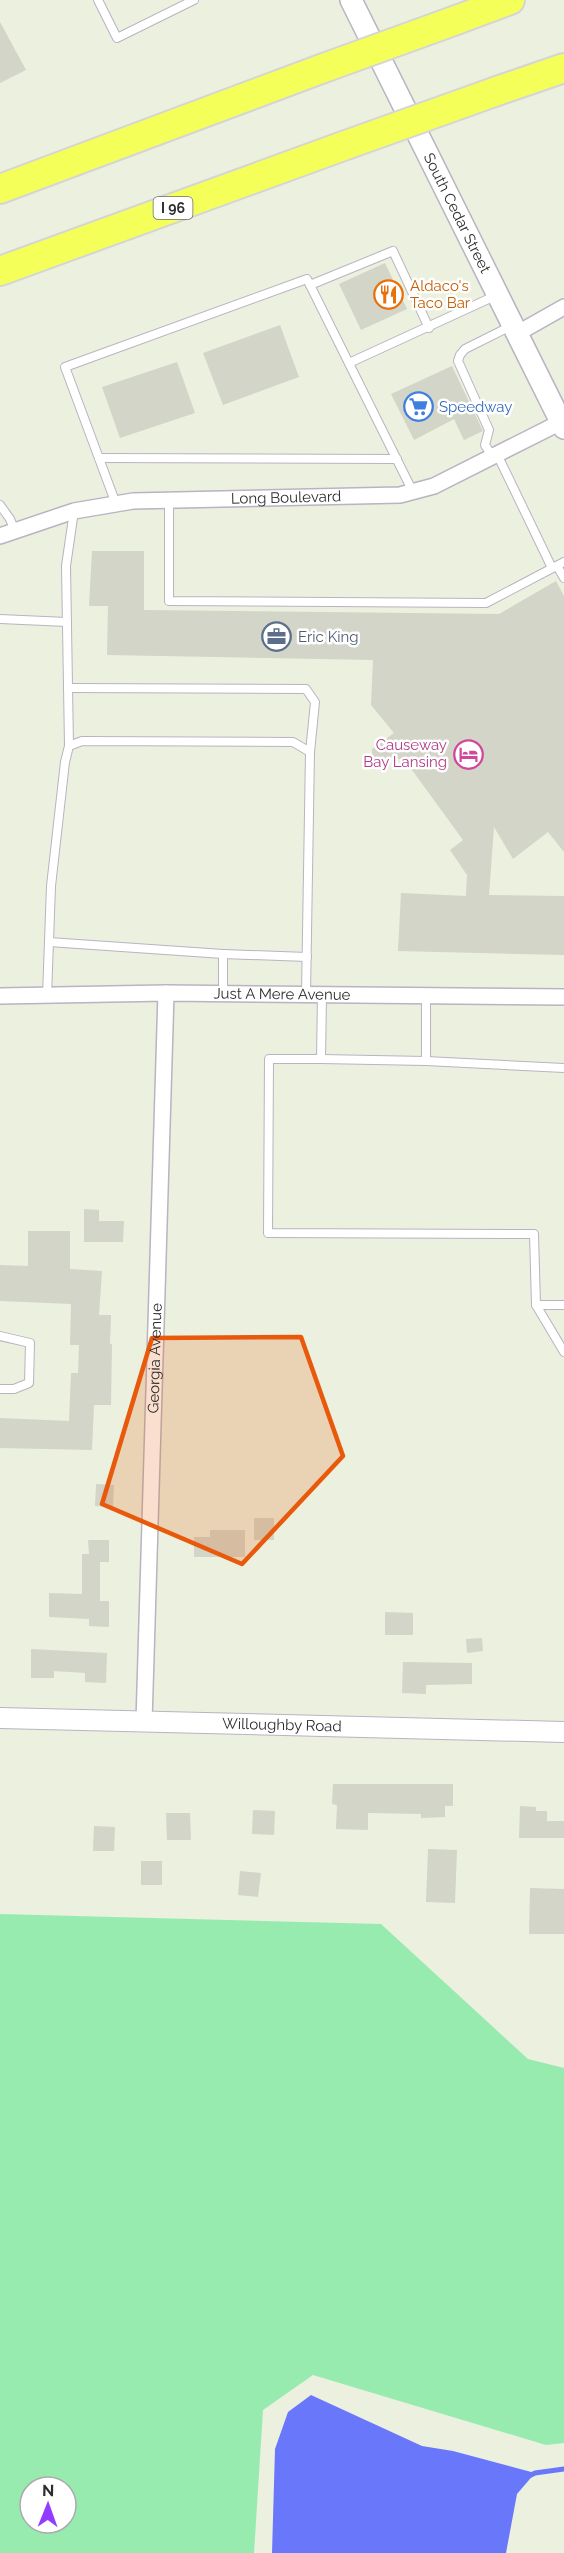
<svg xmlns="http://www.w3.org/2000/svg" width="564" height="2553" font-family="Raleway,sans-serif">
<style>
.green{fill:#97ebaf;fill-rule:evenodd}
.water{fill:#6978fa}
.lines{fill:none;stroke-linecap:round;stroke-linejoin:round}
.stream{stroke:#6978fa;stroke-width:5}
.building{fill:#d2d5c7}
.service-casing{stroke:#b9b3c2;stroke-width:10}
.minor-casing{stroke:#b9b3c2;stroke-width:18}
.tertiary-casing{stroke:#b9b3c2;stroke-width:22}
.secondary-casing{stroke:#b9b3c2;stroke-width:24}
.motorway-casing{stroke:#d5d5d5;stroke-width:32}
.service{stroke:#fff;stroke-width:8}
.minor{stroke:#fff;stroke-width:15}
.tertiary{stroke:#fff;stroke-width:20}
.secondary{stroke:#fff;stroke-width:21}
.motorway{stroke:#f4ff5a;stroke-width:28}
.motorway-bridge-casing{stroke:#d5d5d5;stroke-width:32;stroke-linecap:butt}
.motorway-bridge{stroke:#f4ff5a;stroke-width:28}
.marked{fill:#e8590c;fill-opacity:0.2;stroke:#e8590c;stroke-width:4.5;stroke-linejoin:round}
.labels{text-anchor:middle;stroke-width:5;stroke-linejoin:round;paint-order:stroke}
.shield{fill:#fff;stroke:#6c6c6c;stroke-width:1.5}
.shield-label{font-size:14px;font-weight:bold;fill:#2d2d2d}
.street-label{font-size:15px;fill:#2d2d2d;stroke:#fff}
.food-label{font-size:15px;fill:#c56008;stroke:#fff;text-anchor:start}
.shop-label{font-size:15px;fill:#366cbe;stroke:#fff;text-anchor:start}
.service-label{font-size:15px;fill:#4e5e75;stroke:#fff;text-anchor:start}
.hotel-label{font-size:15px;fill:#b23c85;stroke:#fff;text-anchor:end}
</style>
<rect width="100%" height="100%" fill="#ecf0df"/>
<path class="green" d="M0,1914L381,1924L528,2059L564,2068V2443L546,2445L313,2375L263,2410L254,2553H0ZM30,2487H66V2523H30Z"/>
<polygon class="water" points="311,2395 422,2446 453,2451 535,2473 517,2494 506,2553 272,2553 275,2449 288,2412"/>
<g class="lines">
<polyline class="stream" points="529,2476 535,2473 564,2469"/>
</g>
<g class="building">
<polygon points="0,22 26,70 0,83"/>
<polygon points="385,263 407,309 361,330 339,284"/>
<polygon points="280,325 299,377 223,405 203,353"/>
<polygon points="177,362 195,413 120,438 102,387"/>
<polygon points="452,366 483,431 464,440 454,419 414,440 391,394"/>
<polygon points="92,551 144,551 144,610 499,614 556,581 564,596 564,852 548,832 513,859 494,827 489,895 564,896 564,955 398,951 401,893 466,896 467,875 450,850 463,840 404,759 372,759 372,749 394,733 371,705 373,660 107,655 108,606 89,606"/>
<polygon points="84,1209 99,1210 99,1221 124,1221 123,1242 84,1242"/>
<polygon points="28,1231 70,1231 70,1269 102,1271 99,1315 111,1315 110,1344 112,1344 111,1405 94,1405 92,1450 0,1448 0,1418 69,1421 71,1373 78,1373 79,1345 70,1345 71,1304 0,1301 0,1265 28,1266"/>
<polygon points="96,1484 114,1485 113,1507 95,1506"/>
<rect x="254" y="1518" width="20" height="22"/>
<polygon points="210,1530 245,1530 245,1557 194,1557 194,1537 210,1537"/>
<polygon points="88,1540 109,1540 109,1562 100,1562 100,1601 109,1601 109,1627 89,1626 89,1619 49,1617 49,1593 82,1594 82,1554 89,1554"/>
<polygon points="385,1612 413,1613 413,1635 385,1635"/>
<polygon points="482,1638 483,1651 467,1653 466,1639"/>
<polygon points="31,1649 107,1653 106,1683 85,1682 85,1673 54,1671 54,1678 31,1678"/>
<polygon points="403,1662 472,1663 472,1684 426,1685 426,1694 402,1693"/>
<polygon points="333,1784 453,1784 453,1806 445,1806 445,1817 421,1818 421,1814 368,1813 368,1830 336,1829 337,1805 332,1804"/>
<polygon points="520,1806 536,1807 536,1811 547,1811 547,1821 564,1821 564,1838 519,1838"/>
<polygon points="253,1810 275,1811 274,1835 252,1834"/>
<polygon points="166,1813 190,1813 191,1840 167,1840"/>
<polygon points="94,1826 115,1827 114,1851 93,1851"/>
<polygon points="428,1849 457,1850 455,1903 426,1902"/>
<rect x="141" y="1861" width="21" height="24"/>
<polygon points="240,1871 261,1873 258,1897 238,1895"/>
<polygon points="530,1888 564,1889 564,1934 529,1934"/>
</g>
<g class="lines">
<defs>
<g id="service">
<polyline points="98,0 117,38 194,0"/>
<polyline points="310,285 393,251 429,328"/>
<polyline points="349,363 497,295"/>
<polyline points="497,454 552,568"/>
<polyline points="492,456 485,445 489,430 458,361 460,355 465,349 511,326"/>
<polyline points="99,458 397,459"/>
<polyline points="169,500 169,601 486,603 564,562"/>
<polyline points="116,504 65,367 307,279 413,492"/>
<polyline points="0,505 10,519 15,531"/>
<polyline points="557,566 564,578"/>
<polyline points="0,619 67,622"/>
<polyline points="68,688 306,689 315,702 310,752"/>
<polyline points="69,746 66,566 74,511"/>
<polyline points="49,942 223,954"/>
<polyline points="223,994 223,954 307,957"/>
<polyline points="322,995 321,1059 269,1059 268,1233 534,1234 536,1305 564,1305"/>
<polyline points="47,996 51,886 65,762 69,746 82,741 293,742 310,752 306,994"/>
<polyline points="321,1059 426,1061 426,996"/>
<polyline points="426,1061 564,1068"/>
<polyline points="536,1305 564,1352"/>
<polyline points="0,1336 30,1343 29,1383 14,1389 0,1389"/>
</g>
<g id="minor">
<polyline points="518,333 564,307"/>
<path id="s1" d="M0,536L74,511L133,501L400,495L434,486L561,422"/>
<path id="s2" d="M0,996L166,993L564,997"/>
<path id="s3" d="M144,1722L166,993"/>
</g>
<g id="tertiary">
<path id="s4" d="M0,1718L564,1732"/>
</g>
<g id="secondary">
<path id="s5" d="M351,0L564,428"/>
</g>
<g id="motorway">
<polyline points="459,19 510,0"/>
<polyline points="497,91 564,68"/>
<polyline points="0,189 321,69"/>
<polyline points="0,271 346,145"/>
</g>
</defs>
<use href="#service" class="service-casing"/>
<use href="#minor" class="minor-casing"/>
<use href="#tertiary" class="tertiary-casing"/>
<use href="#secondary" class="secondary-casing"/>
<use href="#motorway" class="motorway-casing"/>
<use href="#service" class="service"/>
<use href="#minor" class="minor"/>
<use href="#tertiary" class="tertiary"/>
<use href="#secondary" class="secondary"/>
<use href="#motorway" class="motorway"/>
<defs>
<g id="motorway-bridge">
<polyline points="321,69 459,19"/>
<polyline points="346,145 497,91"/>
</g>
</defs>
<use href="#motorway-bridge" class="motorway-bridge-casing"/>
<use href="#motorway-bridge" class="motorway-bridge"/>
</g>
<path class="marked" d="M301,1337L343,1456L242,1564L102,1504L152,1338Z"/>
<defs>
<symbol id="restaurant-ring" viewBox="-11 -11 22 22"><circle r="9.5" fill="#fff" stroke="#e8710a" stroke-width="1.5"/><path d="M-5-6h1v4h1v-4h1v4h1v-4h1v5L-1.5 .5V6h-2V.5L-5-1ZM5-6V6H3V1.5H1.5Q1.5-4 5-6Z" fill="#e8710a"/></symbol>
<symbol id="supermarket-ring" viewBox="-11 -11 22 22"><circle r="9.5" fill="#fff" stroke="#3f7fe0" stroke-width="1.5"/><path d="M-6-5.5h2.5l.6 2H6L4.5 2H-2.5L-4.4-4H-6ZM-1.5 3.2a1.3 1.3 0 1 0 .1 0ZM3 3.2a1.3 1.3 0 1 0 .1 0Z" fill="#3f7fe0"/></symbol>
<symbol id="office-ring" viewBox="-11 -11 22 22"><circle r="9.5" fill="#fff" stroke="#5c6f8a" stroke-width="1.5"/><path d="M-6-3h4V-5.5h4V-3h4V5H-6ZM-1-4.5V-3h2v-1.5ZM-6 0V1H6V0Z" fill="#5c6f8a"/></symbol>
<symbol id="hotel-ring" viewBox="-11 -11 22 22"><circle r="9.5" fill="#fff" stroke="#d1479c" stroke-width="1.5"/><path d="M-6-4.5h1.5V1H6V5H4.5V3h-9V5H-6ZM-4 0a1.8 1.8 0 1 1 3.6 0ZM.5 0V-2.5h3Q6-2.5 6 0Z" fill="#d1479c"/></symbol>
</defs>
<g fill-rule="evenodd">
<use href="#restaurant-ring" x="372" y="278" width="33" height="33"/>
<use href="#supermarket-ring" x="402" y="390" width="33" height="33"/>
<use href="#office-ring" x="260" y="620" width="33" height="33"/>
<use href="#hotel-ring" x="452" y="738" width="33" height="33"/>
</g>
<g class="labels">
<rect class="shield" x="153.5" y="197" width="39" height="22" rx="4.5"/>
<g class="shield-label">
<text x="173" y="213">I 96</text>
</g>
<g class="street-label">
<text dy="5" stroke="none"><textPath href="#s5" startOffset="238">South Cedar Street</textPath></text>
<text dy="5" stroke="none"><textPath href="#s1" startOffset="291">Long Boulevard</textPath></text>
<text dy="5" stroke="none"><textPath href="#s2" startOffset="282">Just A Mere Avenue</textPath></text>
<text dy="5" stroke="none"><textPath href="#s3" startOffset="364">Georgia Avenue</textPath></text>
<text dy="5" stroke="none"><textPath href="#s4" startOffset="282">Willoughby Road</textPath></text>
</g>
<g class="food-label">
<text x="410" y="291">Aldaco's<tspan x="410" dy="17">Taco Bar</tspan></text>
</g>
<g class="shop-label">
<text x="439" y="412">Speedway</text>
</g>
<g class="service-label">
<text x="298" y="642">Eric King</text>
</g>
<g class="hotel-label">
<text x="447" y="750">Causeway<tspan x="447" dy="17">Bay Lansing</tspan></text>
</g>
</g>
<g transform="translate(48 2505) rotate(1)"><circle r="28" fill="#ffffff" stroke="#ababab" stroke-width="1.5"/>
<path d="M0-4.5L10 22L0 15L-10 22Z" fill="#933cff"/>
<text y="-9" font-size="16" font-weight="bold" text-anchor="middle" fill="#2d2d2d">N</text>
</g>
</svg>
